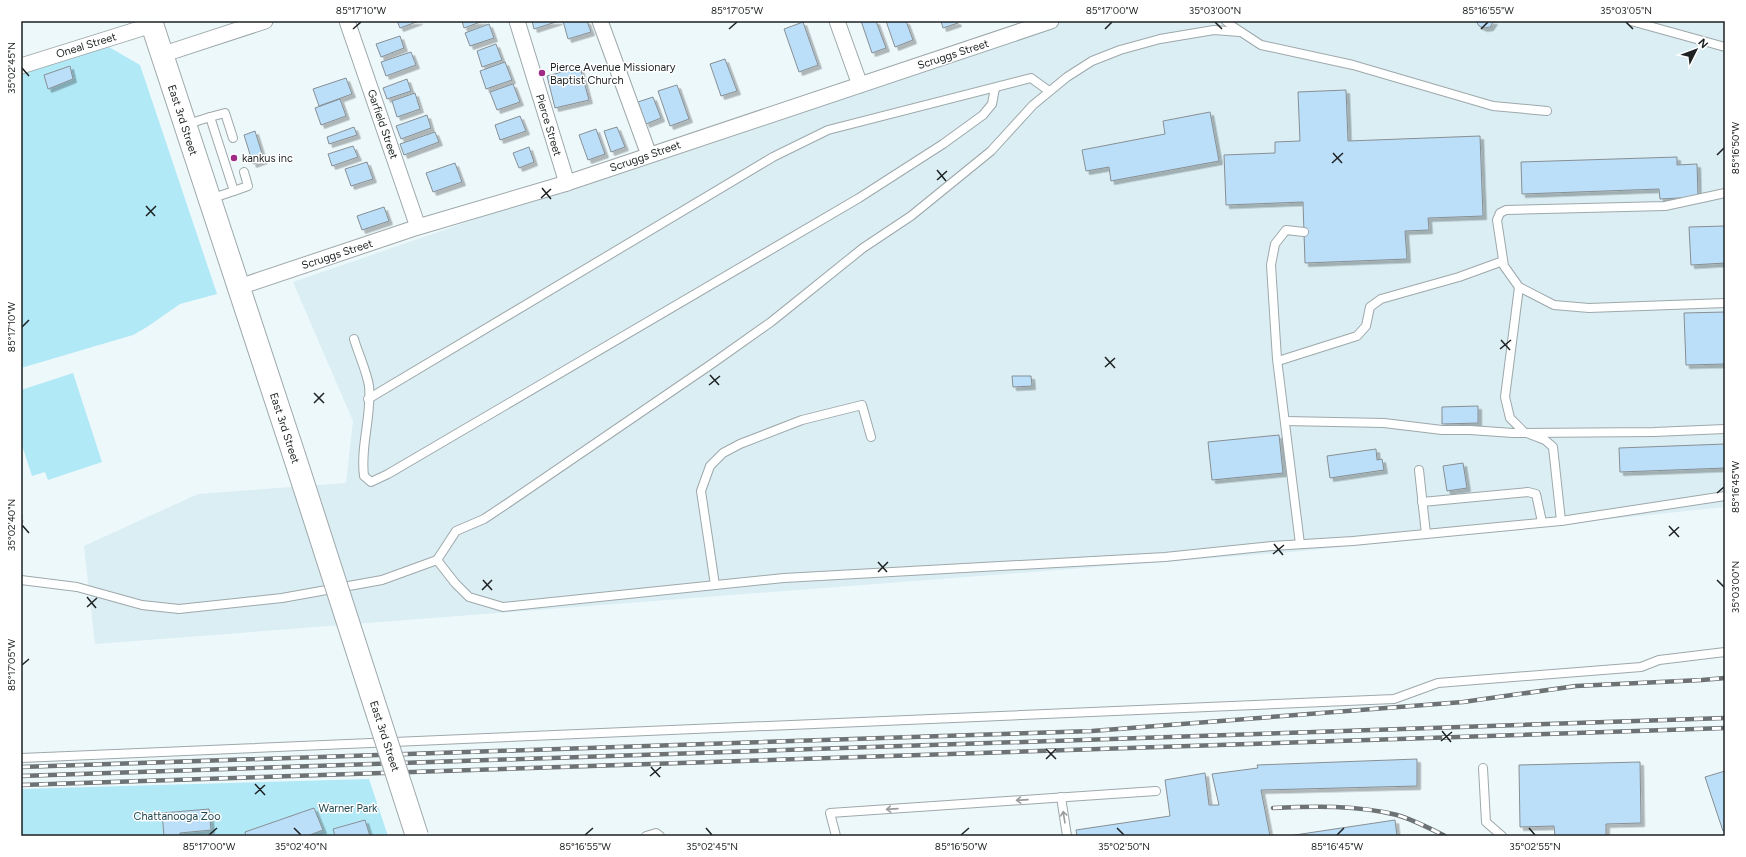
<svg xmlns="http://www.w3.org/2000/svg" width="1746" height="857" font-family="Figtree,sans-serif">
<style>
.built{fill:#daeef3}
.green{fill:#b1e9f7}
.building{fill:#bcdff9;stroke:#878f94;filter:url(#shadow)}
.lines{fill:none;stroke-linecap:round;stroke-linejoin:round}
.service-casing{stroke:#9ea8ab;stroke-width:10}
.minor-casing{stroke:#9ea8ab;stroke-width:17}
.secondary-casing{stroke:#9ea8ab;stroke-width:24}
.path{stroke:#979fa1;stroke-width:2.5;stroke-dasharray:3 2;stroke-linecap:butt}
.service{stroke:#fff;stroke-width:8}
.minor{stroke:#fff;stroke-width:15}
.secondary{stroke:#fff;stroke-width:22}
.rail-casing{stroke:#6d7375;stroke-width:4.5}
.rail{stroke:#fff;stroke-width:3;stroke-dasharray:9;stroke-linecap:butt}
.secondary-bridge-casing{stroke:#9ea8ab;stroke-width:24;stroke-linecap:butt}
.secondary-bridge{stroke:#fff;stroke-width:22}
.oneway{stroke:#999b9c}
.ticks{fill:none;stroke:#1d2122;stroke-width:1.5}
.poi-dot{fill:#9f2b87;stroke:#fff;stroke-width:1.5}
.labels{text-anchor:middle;stroke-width:3;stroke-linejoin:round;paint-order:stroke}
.street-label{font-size:11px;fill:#1d2122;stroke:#fff}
.poi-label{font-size:11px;fill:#1d2122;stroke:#fff;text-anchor:start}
.park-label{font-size:11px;fill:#224952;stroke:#fff}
.neatline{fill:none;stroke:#1d2122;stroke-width:1.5}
.ticks-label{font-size:10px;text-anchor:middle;fill:#1d2122}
</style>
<defs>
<filter id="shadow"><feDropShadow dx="3.5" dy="3.5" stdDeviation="0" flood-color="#0004"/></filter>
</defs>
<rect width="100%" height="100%" fill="#edf8fb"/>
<polygon class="built" points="1050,21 1725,21 1725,507 1292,552 95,644 84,546 198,494 346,483 353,421 293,282"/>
<g class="green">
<polygon points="109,47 140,65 217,294 180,304 147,327 133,335 21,368 21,73"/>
<polygon points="73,373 102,462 48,480 45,472 32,476 21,442 21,390"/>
<polygon points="369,779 388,836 21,836 21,789"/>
</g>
<g class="building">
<polygon points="397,21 419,21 400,28"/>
<polygon points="462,21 483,21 464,28"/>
<polygon points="532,21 559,21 534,29"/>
<polygon points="563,21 587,21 591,32 568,39"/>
<polygon points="861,21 876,21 886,48 872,53"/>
<polygon points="886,21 906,21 913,40 895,47"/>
<polygon points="941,21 957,21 958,23 943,28"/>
<polygon points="1476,21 1494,21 1490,27 1484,28 1479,26"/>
<polygon points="803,22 818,65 799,72 784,29"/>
<polygon points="489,24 494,38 470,46 465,33"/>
<polygon points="400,36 404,48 381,57 376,44"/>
<polygon points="496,44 502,60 482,67 477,51"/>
<polygon points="411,52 416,65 386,76 381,62"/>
<polygon points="725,59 737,91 721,96 710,64"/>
<polygon points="505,62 512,80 486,89 480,71"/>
<polygon points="70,66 73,79 48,89 44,75"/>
<polygon points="580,67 589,100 555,108 547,76"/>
<polygon points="346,78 352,94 319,106 313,89"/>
<polygon points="407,79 411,91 387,99 383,88"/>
<polygon points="513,84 520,102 497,110 490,92"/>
<polygon points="677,85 689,119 670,126 658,91"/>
<polygon points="1346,90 1348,141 1480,136 1483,216 1428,218 1429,230 1405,231 1407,259 1305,263 1303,202 1226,205 1224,155 1275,153 1275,142 1300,141 1298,92"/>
<polygon points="415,93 420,109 397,117 392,101"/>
<polygon points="653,97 661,118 646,124 638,102"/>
<polygon points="340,99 346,116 321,125 315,108"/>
<polygon points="1210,112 1219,161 1111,181 1109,167 1086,171 1082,150 1165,134 1163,121"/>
<polygon points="427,115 431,128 401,139 396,126"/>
<polygon points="520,116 526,131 500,140 495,125"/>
<polygon points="354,127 357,135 329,144 327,137"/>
<polygon points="617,127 625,147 611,152 604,131"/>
<polygon points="596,129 605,154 588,160 579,135"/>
<polygon points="255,131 264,160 253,164 244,135"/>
<polygon points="435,132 439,142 404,155 400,144"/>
<polygon points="353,146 358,157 332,166 328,154"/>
<polygon points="529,147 534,162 519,168 513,153"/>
<polygon points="1677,157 1677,165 1697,164 1698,197 1660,199 1659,189 1522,194 1521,162"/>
<polygon points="367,162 373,179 351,186 345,169"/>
<polygon points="455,163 462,182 433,192 426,173"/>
<polygon points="384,207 389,221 362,230 357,216"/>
<polygon points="1725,226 1725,263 1691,265 1689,227"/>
<polygon points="1725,312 1725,364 1686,365 1684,313"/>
<polygon points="1012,376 1031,376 1032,386 1013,387"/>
<polygon points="1478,406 1478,423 1442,424 1442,407"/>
<polygon points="1279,435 1283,473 1212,480 1208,442"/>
<polygon points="1725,444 1725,468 1620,472 1619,448"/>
<polygon points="1376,449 1377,460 1382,459 1384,470 1330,478 1327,456"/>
<polygon points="1463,463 1467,488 1447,491 1443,466"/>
<polygon points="1417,759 1417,786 1261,790 1270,836 1077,836 1076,830 1170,816 1165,780 1205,773 1209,805 1219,805 1212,774 1258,768 1257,765"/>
<polygon points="1640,762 1641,823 1606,824 1606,836 1555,836 1554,826 1520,827 1519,765"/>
<polygon points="1725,771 1725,830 1723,831 1705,777"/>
<polygon points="314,808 323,830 307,836 246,836 245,832"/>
<polygon points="209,809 211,830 180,833 180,836 164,836 162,813"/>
<polygon points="365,820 370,836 335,836 333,829"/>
<polygon points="1395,820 1397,836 1288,836"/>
</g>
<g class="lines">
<defs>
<g id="service">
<polyline points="1226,21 1232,26 1261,45 1353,65 1493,106 1547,111"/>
<polyline points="1631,21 1725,47"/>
<polyline points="210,117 225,113 233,138"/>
<polyline points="185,125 210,117 234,191 210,199"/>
<polyline points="234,191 248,186 244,172"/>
<polyline points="1725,193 1665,206 1506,210 1500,213 1497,220 1504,266 1519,287 1554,305 1589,308 1725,303"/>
<polyline points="1519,287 1505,397 1510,418 1524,432 1545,440 1553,447 1561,521"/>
<path d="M354,339C358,353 367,372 369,386C372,416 360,446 364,476L371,482L388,474L859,198L943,144L983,115L992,104L995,88"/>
<polyline points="1278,361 1357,336 1366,326 1370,307 1381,299 1459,277 1503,261"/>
<polyline points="368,399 773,157 828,130 1031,78 1049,91"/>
<polyline points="1285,421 1384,423 1442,430 1470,430 1513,433 1654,432 1725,429"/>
<polyline points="1419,470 1426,534"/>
<polyline points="1422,502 1528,492 1536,494 1542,522"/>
<polyline points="1300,544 1277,359 1271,265 1275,244 1286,230 1304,232"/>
<polyline points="437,560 456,531 484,519 508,503 713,363 771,322 863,248 911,216 991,151 1033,105 1067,77 1092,61 1120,50 1160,39 1214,30 1240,32"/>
<polyline points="21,580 77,587 142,605 179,609 282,598 382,580 437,560 455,583 469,597 503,607 784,578 1165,557 1272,546 1353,541 1561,521 1725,496"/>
<polyline points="715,585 701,491 710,466 723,453 740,444 802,420 862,405 871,437"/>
<polyline points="21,758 1394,699 1438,683 1641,667 1659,660 1725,652"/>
<polyline points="1483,768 1486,822 1502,836"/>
<polyline points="1061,797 1067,836"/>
<polyline points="646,836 656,833 660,836"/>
<polyline points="836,836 830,813 1156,791"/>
</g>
<g id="minor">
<polyline points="347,21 418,227"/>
<polyline points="517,21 567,183"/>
<polyline points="600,21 649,155"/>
<polyline points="837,21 860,85"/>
<polyline points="161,55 265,21"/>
<polyline points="21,66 152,25"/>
<polyline points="239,287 418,227 567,183 1051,21"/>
</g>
<polyline id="secondary" points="151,21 294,455"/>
</defs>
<use href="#service" class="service-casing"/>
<use href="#minor" class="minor-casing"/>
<use href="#secondary" class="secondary-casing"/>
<polyline class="path" points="21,515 22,520 21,535"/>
<use href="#service" class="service"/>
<use href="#minor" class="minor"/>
<use href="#secondary" class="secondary"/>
<defs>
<g id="rail">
<polyline points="21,767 1092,731 1463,702 1576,686 1702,680 1725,678"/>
<polyline points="21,776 1725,718"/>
<polyline points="21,785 1725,728"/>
<path d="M1273,808C1314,806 1357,805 1397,815C1414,820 1429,828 1445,836"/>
</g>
</defs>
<use href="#rail" class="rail-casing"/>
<use href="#rail" class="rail"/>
<defs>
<polyline id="secondary-bridge" points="294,455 417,836"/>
</defs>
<use href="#secondary-bridge" class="secondary-bridge-casing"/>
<use href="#secondary-bridge" class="secondary-bridge"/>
</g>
<defs><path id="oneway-shaft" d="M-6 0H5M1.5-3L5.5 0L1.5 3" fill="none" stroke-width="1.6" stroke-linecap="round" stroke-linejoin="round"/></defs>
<g class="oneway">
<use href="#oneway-shaft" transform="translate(1022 800) rotate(176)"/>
<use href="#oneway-shaft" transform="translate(892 809) rotate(176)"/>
<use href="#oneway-shaft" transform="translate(1064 817) rotate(-99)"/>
</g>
<path class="ticks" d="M1215,22L1222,29M1626,22L1633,29M353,29L361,22M729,29L737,22M1105,29L1112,22M1481,29L1488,22M22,68L29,76M1333,153L1342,163M1717,155L1724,148M1332,163L1343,153M937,170L946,181M937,180L947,171M542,188L551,199M541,198L551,189M146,206L155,216M146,216L156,206M22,327L29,320M1501,340L1510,350M1500,349L1511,340M1105,357L1115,368M1105,367L1115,358M710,375L719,385M709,385L720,376M314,393L324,403M314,403L324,393M1717,493L1724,487M22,525L29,533M1669,526L1679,537M1669,536L1679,527M1274,544L1283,555M1273,554L1284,545M878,562L887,572M878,572L888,562M483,580L492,590M1717,580L1724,587M482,590L492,580M87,597L96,608M87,607L97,598M22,665L29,659M1442,731L1451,742M1441,741L1452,732M1046,749L1056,759M1046,759L1056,749M651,767L660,777M650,776L661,767M255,784L265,795M255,794L265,785M294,828L301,835M706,828L712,835M1117,828L1124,835M1529,828L1535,835M209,835L217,828M585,835L593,828M961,835L969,828M1337,835L1344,828"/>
<g class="poi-dot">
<circle cx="542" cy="73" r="4"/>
<circle cx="234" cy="158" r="4"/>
</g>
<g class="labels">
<g class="street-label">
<text transform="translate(86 45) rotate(-17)" y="4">Oneal Street</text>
<text transform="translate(953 54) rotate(-18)" y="4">Scruggs Street</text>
<text transform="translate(183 120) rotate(72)" y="4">East 3rd Street</text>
<text transform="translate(383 124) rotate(71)" y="4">Garfield Street</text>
<text transform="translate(549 125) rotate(73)" y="4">Pierce Street</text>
<text transform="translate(645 156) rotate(-19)" y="4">Scruggs Street</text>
<text transform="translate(337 254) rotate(-18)" y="4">Scruggs Street</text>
<text transform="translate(285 428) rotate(72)" y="4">East 3rd Street</text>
<text transform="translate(385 736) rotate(72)" y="4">East 3rd Street</text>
</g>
<g class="poi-label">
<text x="550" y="71">Pierce Avenue Missionary<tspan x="550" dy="13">Baptist Church</tspan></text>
<text x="242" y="162">kankus inc</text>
</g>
<g class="park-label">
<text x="348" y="812">Warner Park</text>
<text x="177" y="820">Chattanooga Zoo</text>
</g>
</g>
<rect width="1746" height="857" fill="none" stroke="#ffffff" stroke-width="44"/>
<g transform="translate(1696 50) rotate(48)" stroke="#ffffff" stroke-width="3" paint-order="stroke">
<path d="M0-3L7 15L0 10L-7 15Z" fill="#1d2122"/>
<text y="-6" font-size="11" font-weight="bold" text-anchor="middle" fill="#1d2122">N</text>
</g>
<rect x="22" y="22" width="1702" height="813" class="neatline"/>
<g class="ticks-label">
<text x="361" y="14">85°17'10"W</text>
<text x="737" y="14">85°17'05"W</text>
<text x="1112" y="14">85°17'00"W</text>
<text x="1215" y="14">35°03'00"N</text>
<text x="1488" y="14">85°16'55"W</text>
<text x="1626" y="14">35°03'05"N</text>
<text transform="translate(11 68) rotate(-90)" y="4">35°02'45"N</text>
<text transform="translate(1735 148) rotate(-90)" y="4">85°16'50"W</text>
<text transform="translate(11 327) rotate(-90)" y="4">85°17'10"W</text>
<text transform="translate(1735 487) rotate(-90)" y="4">85°16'45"W</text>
<text transform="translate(11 525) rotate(-90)" y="4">35°02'40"N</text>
<text transform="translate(1735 587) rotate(-90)" y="4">35°03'00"N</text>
<text transform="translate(11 665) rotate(-90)" y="4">85°17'05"W</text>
<text x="209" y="850">85°17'00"W</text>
<text x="301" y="850">35°02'40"N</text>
<text x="585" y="850">85°16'55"W</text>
<text x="712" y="850">35°02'45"N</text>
<text x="961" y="850">85°16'50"W</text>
<text x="1124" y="850">35°02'50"N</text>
<text x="1337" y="850">85°16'45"W</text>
<text x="1535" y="850">35°02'55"N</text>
</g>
</svg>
